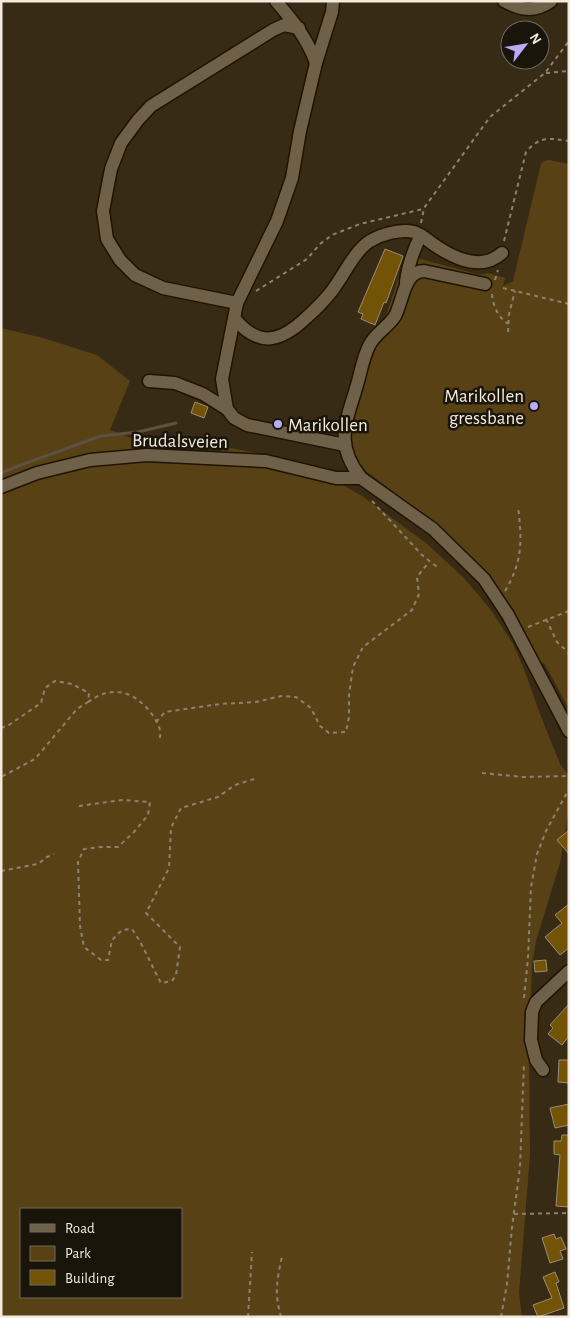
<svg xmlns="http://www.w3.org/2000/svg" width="570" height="1318" font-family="'Alegreya Sans',sans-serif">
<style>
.green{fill:#584215;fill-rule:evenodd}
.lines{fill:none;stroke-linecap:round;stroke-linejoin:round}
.stream{stroke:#5c5142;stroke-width:3}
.building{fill:#735305;stroke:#9c8d74}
.minor-casing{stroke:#1f1400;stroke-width:15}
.path{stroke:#8d8270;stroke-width:2;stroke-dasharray:4 4;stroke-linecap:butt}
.minor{stroke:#6f6149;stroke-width:12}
.poi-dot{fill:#b8abf7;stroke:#1a150b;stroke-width:2}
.labels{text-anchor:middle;stroke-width:5;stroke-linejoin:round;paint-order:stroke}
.poi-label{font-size:19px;fill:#f2eadc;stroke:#1a150b;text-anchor:end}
.street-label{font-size:19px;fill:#f2eadc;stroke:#1a150b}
</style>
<rect width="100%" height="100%" fill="#382b15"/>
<g class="green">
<polygon points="549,160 569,164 569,709 544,663 539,665 489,576 479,565 436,524 366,471 354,458 349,430 406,255 480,275 488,273 505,278 503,286 513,281 541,164 544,161"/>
<path d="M1,328L43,338L97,355L130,381L110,430L187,459L231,448L290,460L334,480L362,496L426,543L463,577L491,610L513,644L524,669L540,714L560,764L569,776V809L560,863L536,941L532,965L529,1049L530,1155L519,1293L522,1317H1ZM21,1209H181V1297H21Z"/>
</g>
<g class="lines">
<polyline class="stream" points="1,473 18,466 101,436 138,432 176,423"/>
</g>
<g class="building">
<polygon points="385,249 403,256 386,303 384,302 375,325 361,319 363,314 358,312"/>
<polygon points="195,402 208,407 204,418 191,413"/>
<polygon points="569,830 569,854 557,840"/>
<polygon points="569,904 569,948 560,955 545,937 562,923 555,915"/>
<polygon points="546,960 547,971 535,972 534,961"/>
<polygon points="569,1004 569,1036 562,1045 548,1034 553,1028 550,1025"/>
<polygon points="559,1060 569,1060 569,1083 558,1082"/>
<polygon points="569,1104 569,1125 555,1128 550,1108"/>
<polygon points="562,1135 569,1135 569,1207 556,1206 560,1155 554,1154 554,1141 561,1141"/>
<polygon points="554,1234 556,1239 561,1237 566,1249 560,1251 563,1259 550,1263 542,1238"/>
<polygon points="555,1272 559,1282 556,1283 564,1308 538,1317 533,1305 552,1298 543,1277"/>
</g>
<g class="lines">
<defs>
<g id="minor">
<path d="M276,1C293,21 307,38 316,63"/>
<path d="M504,1C521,10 534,13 551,1"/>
<path d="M406,282C408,264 413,251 421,235"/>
<path d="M485,284L424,271C404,271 403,301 395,316C388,327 376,333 370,344C363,356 361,372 357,385C346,423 334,443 361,478L433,529L484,579L508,615L569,731"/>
<polyline points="237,303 163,288 135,275 120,260 107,239 103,211 111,169 121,143 138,120 151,106 273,30 284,25 299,28"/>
<path d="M235,319C260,349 282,341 307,317C316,309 324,301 331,292C343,277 354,251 370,241C382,234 400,229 414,232C422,234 427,240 433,244C453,258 481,272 502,253"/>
<polyline points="149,381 175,383 203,394 227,409 234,418 247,425 345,445"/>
<polyline points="227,409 222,379 237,303 277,221 292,178 300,131 316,63 332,12 333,1"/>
<polyline points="1,487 37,473 90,460 147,455 266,461 336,478 361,478"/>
<polyline points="543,1070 536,1060 531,1040 532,1012 536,1002 569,971"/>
</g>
</defs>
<use href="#minor" class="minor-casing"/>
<g class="path">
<polyline points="546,73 569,71"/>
<polyline points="421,223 424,208 490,117 545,73 569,41"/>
<path d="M504,241L526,152C539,136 550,138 569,141"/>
<polyline points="495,280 498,270"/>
<polyline points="503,288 569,304"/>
<polyline points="256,291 307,259 320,244 332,235 360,224 423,209"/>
<path d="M492,294C493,306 498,317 508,324"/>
<polyline points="508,332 509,314 515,291"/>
<polyline points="372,501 422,555 437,567"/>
<path d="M505,591C523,561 522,540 518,506"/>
<polyline points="546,619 557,642 569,653"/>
<polyline points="528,627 569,611"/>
<path d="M88,702C97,696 106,691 118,692C136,693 155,713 160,730C161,733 160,737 159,741"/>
<polyline points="156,722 165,712 220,704 256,702 281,696 296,697 311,708 320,726 329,733 346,732 349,717 349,695 353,667 363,647 412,610 419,594 417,577 429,562"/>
<polyline points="1,728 9,725 41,703 45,688 55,681 72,684 89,693 88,702 77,709 35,759 1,777"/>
<polyline points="482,773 524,777 569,776"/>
<path d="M79,806L122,800L150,802L148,815L134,832L118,847H101L84,849L78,862L80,926L84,947L101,960H108L112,940L122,930L132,929C144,946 151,965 161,983L172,981L176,975L180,947L146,913L169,868L171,828L181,808L218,797L235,785L254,779"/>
<polyline points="1,871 38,864 47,857 54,854"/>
<polyline points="524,998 528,958 531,887 537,854 546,831 569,789"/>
<polyline points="514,1214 569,1213"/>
<polyline points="248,1317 252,1252"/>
<path d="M281,1317C274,1292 277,1281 282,1256"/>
<polyline points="501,1317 507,1284 512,1227 520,1167 524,1063"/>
</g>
<use href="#minor" class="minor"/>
</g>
<g class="poi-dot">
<circle cx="534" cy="406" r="5"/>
<circle cx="278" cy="424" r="5"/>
</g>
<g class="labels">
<g class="poi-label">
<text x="524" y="402">Marikollen<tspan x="524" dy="22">gressbane</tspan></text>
<text x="288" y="431" text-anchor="start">Marikollen</text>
</g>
<g class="street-label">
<text transform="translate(180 440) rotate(1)" y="7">Brudalsveien</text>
</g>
</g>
<rect width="570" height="1318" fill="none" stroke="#f2eadc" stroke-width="5"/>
<rect x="20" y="1208" width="162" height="90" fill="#1a150b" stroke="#706a5f"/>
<rect x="30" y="1224" width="25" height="8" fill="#6f6149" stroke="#706a5f"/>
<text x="65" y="1233" font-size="15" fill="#f2eadc">Road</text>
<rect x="30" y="1246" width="25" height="15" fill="#584215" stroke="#706a5f"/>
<text x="65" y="1258" font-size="15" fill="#f2eadc">Park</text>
<rect x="30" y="1270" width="25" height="15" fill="#735305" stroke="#706a5f"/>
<text x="65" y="1283" font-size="15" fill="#f2eadc">Building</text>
<g transform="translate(525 45) rotate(59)"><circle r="24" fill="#1a150b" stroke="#706a5f"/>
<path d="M0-4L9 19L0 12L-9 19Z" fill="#b8abf7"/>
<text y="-8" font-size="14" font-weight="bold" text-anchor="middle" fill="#f2eadc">N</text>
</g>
</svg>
